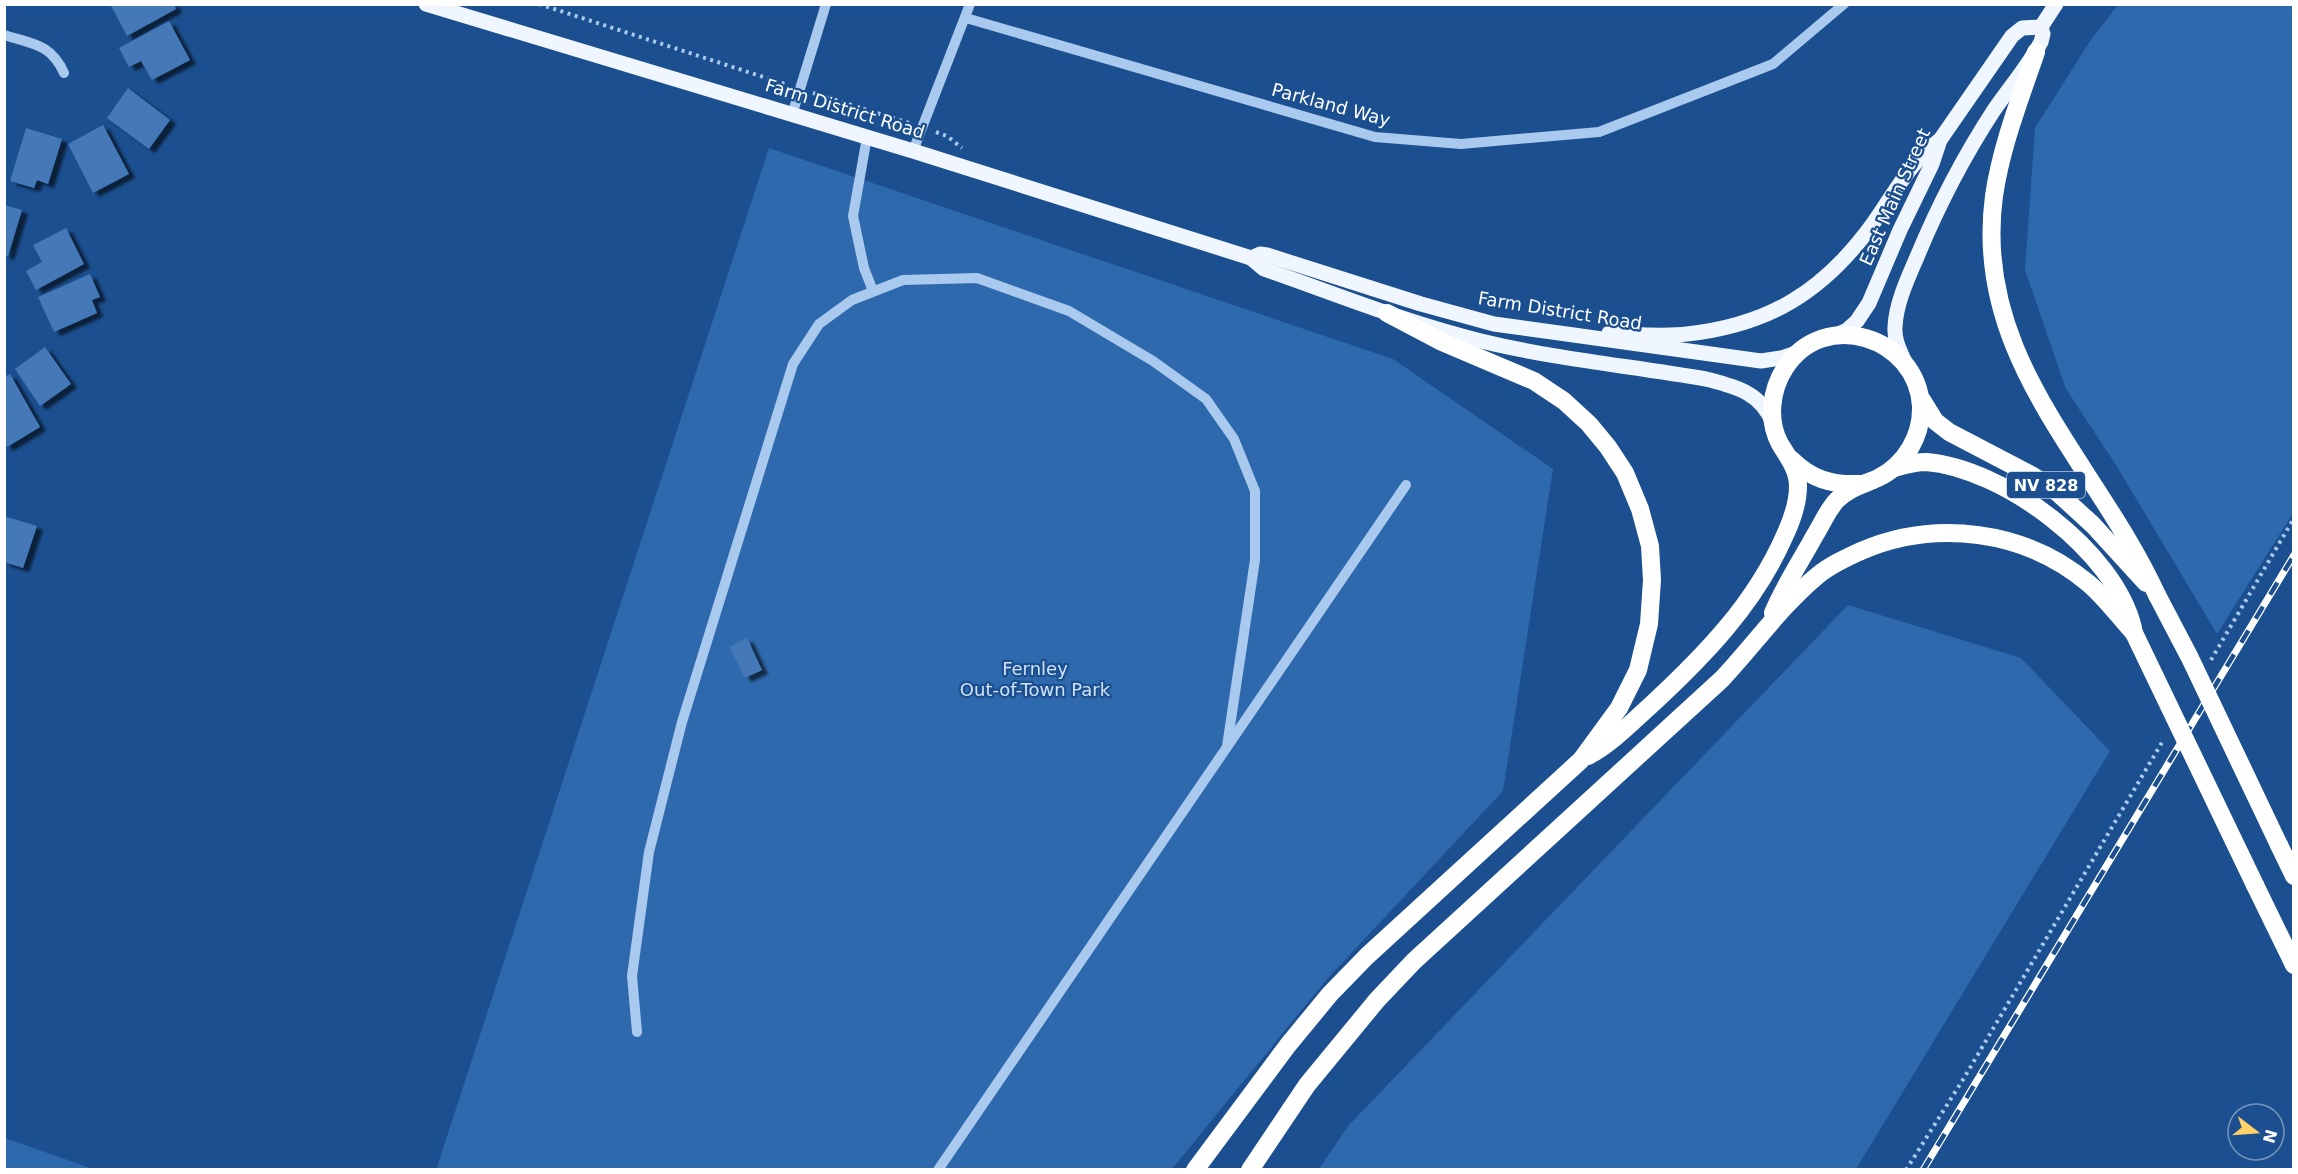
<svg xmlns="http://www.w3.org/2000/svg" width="2298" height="1174" font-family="'DejaVu Sans',sans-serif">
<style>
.green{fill:#2e69ad}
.building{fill:#4478b7;filter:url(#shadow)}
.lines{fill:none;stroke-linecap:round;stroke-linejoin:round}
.path{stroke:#a9c9ee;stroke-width:4;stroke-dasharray:3 4.5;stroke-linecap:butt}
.minor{stroke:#a9c9ee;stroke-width:10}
.major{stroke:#f0f6ff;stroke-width:15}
.highway{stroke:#fff;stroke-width:18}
.rail-casing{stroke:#fff;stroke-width:7}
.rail{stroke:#1b4f8f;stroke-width:4.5;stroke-dasharray:14;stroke-linecap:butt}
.highway-bridge{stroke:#fff;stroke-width:18}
.labels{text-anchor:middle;stroke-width:4.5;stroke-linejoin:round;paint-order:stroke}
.shield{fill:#1b4f8f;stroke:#bbcadd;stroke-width:1.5}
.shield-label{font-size:16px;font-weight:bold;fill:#fff}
.street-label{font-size:18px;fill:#fff;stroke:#1b4f8f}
.park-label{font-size:18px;fill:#cfe3fa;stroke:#1b4f8f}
</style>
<defs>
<filter id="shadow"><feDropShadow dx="6" dy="4" stdDeviation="1.5" flood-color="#0009"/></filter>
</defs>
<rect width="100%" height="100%" fill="#1b4f8f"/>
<g class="green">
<polygon points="2118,5 2293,5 2293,513 2217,634 2116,465 2066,389 2025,270 2035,128 2090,41"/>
<polygon points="769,148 1393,359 1553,469 1503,791 1327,979 1172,1169 436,1170"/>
<polygon points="1848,605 2021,658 2110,751 1856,1169 1319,1169 1348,1126"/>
<polygon points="4,1138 5,1138 93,1169 5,1169"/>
</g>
<g class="building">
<polygon points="110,4 174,4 176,9 127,36"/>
<polygon points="169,21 190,60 152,80 141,61 129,67 119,48"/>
<polygon points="128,88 170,120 149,149 107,118"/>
<polygon points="103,125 129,174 93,193 68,144"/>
<polygon points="26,128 62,139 48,184 37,180 34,188 10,181"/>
<polygon points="4,205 22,210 8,256 4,255"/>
<polygon points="66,228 84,264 36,290 26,271 42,262 33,245"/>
<polygon points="90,274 100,297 92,300 97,313 54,332 38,297"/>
<polygon points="45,347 71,384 40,406 15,369"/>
<polygon points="10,374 40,427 7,447 4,443 4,377"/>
<polygon points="4,516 37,526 23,568 4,562"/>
<polygon points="747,638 762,670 745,678 729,647"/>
</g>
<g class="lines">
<g class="path">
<polyline points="539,4 788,85"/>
<polyline points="813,93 909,123"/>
<polyline points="936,132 947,136 962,148"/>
<polyline points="2211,660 2294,518"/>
<polyline points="1906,1170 1964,1078 2164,739"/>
</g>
<g class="minor">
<polyline points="966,18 1375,137 1461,144 1599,132 1773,64 1844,4"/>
<path d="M4,35C33,44 51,44 64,73"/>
<polyline points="792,115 826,4"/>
<polyline points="867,137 853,216 864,268 873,291"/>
<polyline points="913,151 970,4"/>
<polyline points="637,1032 632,976 649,852 682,722 793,364 819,324 852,300 903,280 977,278 1069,311 1153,361 1206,399 1234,439 1255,491 1255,560 1227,746"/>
<polyline points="938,1170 1406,485"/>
</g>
<g class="major">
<path d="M426,4L913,151L1251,258L1264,269C1336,294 1407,323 1481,341C1555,359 1631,366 1706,379C1736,387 1760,392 1773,423"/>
<polyline points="2041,27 2056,4"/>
<polyline points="1251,258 1260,254 1267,255 1421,304 1494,324 1761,361 1781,358 1799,352"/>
<path d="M1609,333C1634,334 1662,337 1687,334C1769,325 1823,292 1872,225C1893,196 1910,161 1940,140"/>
<polyline points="1834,336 1847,330 1857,321 1869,303 1900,230 1932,164 1940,140 2012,36 2022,28 2041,27"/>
<path d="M1905,362C1900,351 1894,340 1895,327C1896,303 1908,278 1917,257C1938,206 1964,156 1994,110C2010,87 2028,66 2041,42L2043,34L2041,27"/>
</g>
<g class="highway">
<path d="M2036,52C2020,99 2001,147 1994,196C1972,359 2095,460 2157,595"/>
<polyline points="1922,400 1935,421 1949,432 2033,476 2058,493 2093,525 2146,583"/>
<path d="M1791,459C1811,479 1831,485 1859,484"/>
<path d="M1894,468C1905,465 1915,462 1926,462C2003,468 2115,551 2133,628"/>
<path d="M1588,756C1611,744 1631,723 1650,706C1704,656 1755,604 1785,535C1792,520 1798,503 1798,486C1798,470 1788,457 1780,444C1767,420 1771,390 1785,368C1824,307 1917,337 1921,406C1922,436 1905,465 1878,478C1863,485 1850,487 1837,500C1828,509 1822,524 1815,535C1801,561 1784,586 1773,613"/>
<polyline points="2279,845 2294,876"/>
<polyline points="2255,885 2294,965"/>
<polyline points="1195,1170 1288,1045 1330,994 1367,956 1581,760 1619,708 1638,670 1649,624 1652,580 1650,546 1640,509 1625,473 1608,447 1589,424 1564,401 1534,381 1442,342 1387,313"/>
<path d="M1250,1170L1307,1085L1377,1000L1414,961L1722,679C1754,645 1781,606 1817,576C1830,565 1846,558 1861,551C1935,519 2025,530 2088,583C2105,597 2119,617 2134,633"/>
</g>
<defs>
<polyline id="rail" points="1923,1170 2294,555"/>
</defs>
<use href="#rail" class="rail-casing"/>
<use href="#rail" class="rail"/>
<g class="highway-bridge">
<polyline points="2157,595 2190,658 2279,845"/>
<polyline points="2134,633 2255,885"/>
</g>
</g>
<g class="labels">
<rect class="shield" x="2007" y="472" width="78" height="26" rx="4.5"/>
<g class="shield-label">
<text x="2046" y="491">NV 828</text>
</g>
<g class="street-label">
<text transform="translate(1331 105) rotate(15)" y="6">Parkland Way</text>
<text transform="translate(845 109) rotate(17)" y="6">Farm District Road</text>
<text transform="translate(1895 197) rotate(-66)" y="6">East Main Street</text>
<text transform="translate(1560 311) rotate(9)" y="6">Farm District Road</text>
</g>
<g class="park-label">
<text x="1035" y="675">Fernley<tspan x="1035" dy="21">Out-of-Town Park</tspan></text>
</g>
</g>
<rect width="2298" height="1174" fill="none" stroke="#ffffff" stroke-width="12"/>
<g transform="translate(2256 1132) rotate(107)"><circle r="28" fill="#1b4f8f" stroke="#7695bc" stroke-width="1.5"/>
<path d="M0-4.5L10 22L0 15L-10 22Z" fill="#ffd166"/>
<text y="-9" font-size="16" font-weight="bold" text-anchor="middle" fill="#ffffff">N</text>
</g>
</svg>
